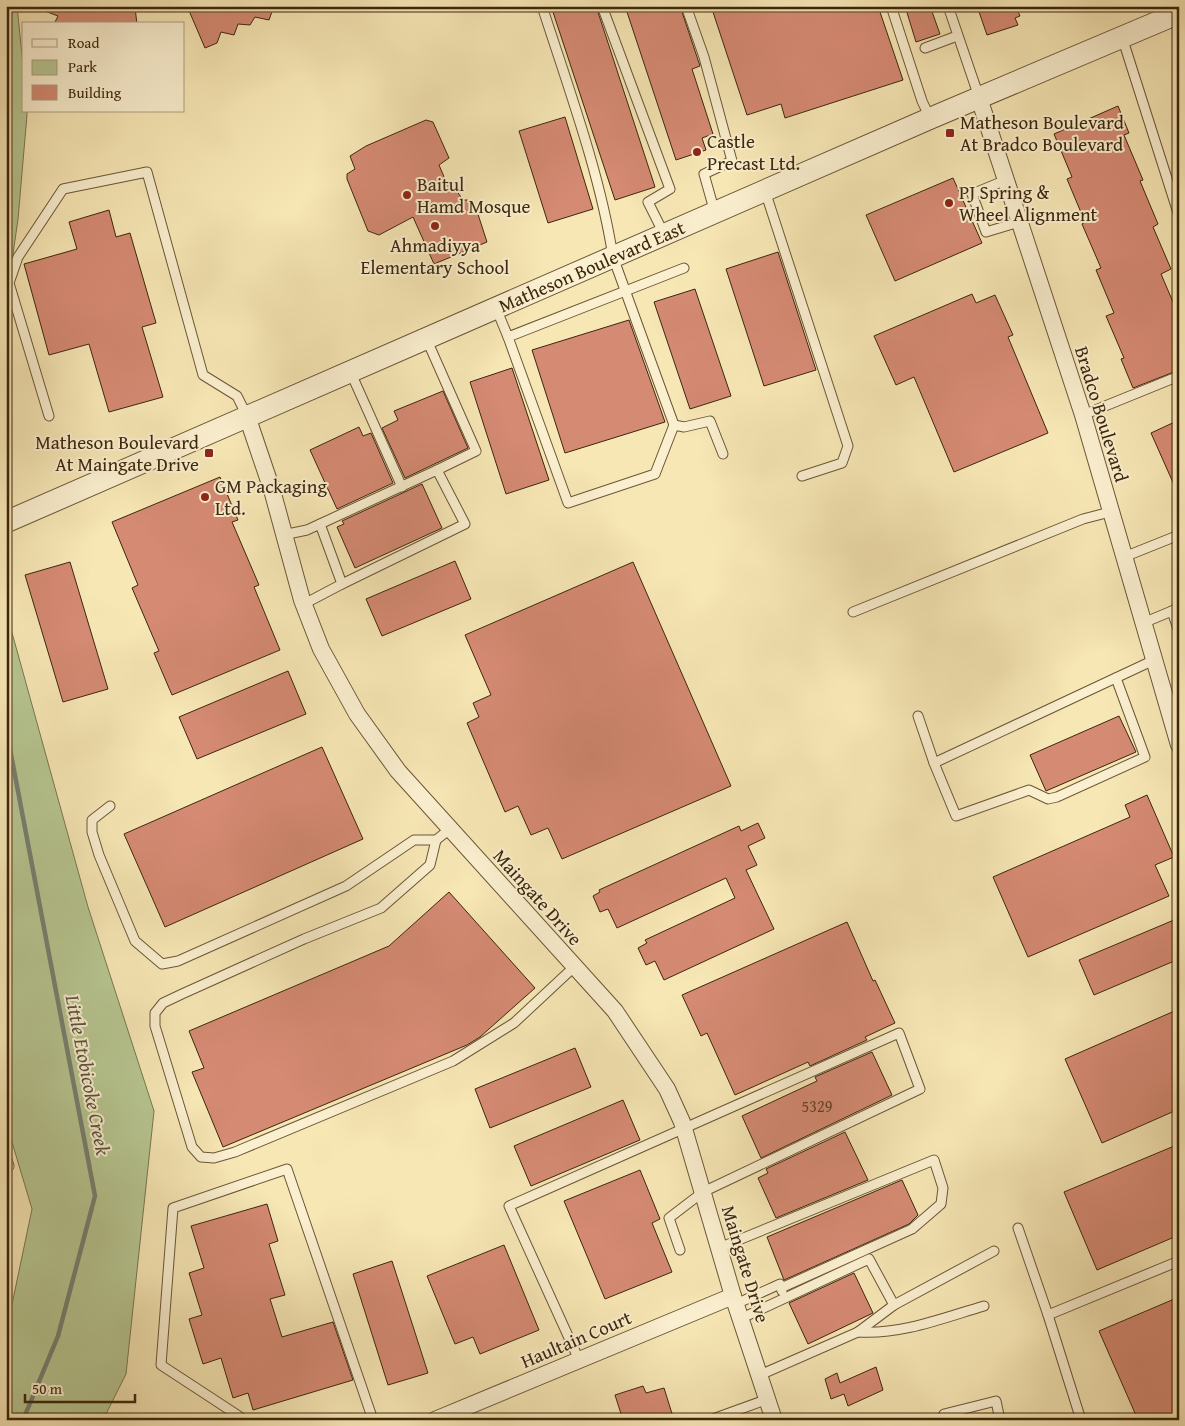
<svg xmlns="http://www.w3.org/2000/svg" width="1185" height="1426" font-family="'Gentium Book Plus',serif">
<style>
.green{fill:#b7c792;stroke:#7a7650}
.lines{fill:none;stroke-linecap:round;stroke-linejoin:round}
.stream{stroke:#778172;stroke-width:4.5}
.building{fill:#d58a73;stroke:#3c260d}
.service-casing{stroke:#6b5637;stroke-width:11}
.minor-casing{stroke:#6b5637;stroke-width:18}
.tertiary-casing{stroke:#6b5637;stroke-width:23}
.service{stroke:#faefcf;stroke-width:9}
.minor{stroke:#faefcf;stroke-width:16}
.tertiary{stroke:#faefcf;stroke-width:21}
.poi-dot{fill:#8f2418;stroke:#faefcf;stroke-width:2}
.labels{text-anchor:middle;stroke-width:4;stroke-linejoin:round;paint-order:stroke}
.number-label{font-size:16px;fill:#623f26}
.poi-label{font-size:19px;fill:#3c260d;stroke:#faefcf;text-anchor:start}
.street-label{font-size:19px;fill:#3c260d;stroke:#faefcf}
.water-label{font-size:20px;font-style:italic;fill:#5a5440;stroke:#faefcf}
</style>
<rect width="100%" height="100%" fill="#f7e7b5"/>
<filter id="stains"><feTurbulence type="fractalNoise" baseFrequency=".004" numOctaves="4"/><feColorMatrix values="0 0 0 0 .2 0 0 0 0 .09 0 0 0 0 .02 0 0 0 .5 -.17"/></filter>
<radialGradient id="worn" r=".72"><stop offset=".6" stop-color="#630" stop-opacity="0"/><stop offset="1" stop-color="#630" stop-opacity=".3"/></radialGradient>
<g class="green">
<polygon points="6,6 17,6 24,75 24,111 27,111 27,115 18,219 6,303"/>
<polygon points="6,611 88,907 154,1111 126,1374 103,1420 6,1420 6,1333 32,1209 6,1122"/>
</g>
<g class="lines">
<polyline class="stream" points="6,728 95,1196 58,1336 23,1420"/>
</g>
<g class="building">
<polygon points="122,6 122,10 135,8 137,24 54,24 58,16 34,7"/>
<polygon points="187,6 274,6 269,20 255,17 250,25 238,24 234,35 221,32 217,43 205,48"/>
<polygon points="551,6 596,6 655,187 615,200"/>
<polygon points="633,6 680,6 700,66 692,69 713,134 702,138 706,150 676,160 626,9"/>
<polygon points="711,6 878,6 903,80 785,118 781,104 747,115"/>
<polygon points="905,6 930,6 940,34 916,42"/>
<polygon points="977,6 1016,6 1020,16 1015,18 1018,25 987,35"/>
<polygon points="1118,106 1129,133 1124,135 1143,180 1140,181 1158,224 1153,227 1171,269 1161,274 1179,316 1179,370 1133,388 1121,359 1124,358 1106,316 1114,313 1096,270 1101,268 1082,224 1085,222 1067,179 1072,177 1054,134"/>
<polygon points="565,117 593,209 548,223 519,131"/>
<polygon points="426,120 433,122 449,158 439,165 448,186 454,187 463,200 468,200 469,203 474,202 487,242 434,264 413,217 379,235 368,231 347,179 347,174 355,169 350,156 366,146"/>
<polygon points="953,178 982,243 895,281 866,215"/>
<polygon points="109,210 116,237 130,233 156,323 142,327 163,397 109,412 89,344 49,355 24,264 77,249 69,222"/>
<polygon points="778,252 816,370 764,386 726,269"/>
<polygon points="695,289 731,396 690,409 654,302"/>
<polygon points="972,294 976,303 995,295 1013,335 1008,337 1048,433 954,472 914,377 896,385 874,336"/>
<polygon points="629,320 665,422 565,453 532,350"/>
<polygon points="512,368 549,480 506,494 470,382"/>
<polygon points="443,391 468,448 405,478 382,428 398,420 394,411"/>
<polygon points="1179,420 1179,496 1151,433"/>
<polygon points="359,427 363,436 371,433 393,483 337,509 310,450"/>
<polygon points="220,477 238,520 232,522 259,585 254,587 280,650 172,695 154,653 159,651 132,588 138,585 112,522"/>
<polygon points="422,484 442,528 355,568 337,527 344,524 342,521"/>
<polygon points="455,561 471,599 382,636 366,599"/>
<polygon points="70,562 108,689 63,702 25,575"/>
<polygon points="633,562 731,786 562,859 548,828 531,835 518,806 505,812 467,723 479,717 473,703 491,695 465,635"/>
<polygon points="288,671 306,714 197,759 179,717"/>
<polygon points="1119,716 1136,752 1046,791 1030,755"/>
<polygon points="322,747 363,839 165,927 124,834"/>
<polygon points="1147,795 1174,857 1155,865 1169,896 1028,957 993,877 1130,817 1125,805"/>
<polygon points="758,823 765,838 748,846 757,865 746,870 774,929 664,980 655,961 646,965 638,948 647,943 645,940 735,898 726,878 617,928 608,909 600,912 593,896 600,892 599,890 739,826 741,831"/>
<polygon points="449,892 535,988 480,1037 467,1045 223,1147 192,1072 204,1068 189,1031 389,946"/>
<polygon points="1174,920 1179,931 1179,959 1094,995 1079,960"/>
<polygon points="847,922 873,981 875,980 895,1023 865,1037 867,1040 810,1066 808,1062 735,1095 707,1033 701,1036 682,995"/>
<polygon points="1179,1009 1179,1109 1102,1143 1065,1059"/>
<polygon points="575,1048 591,1087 490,1128 475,1089"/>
<polygon points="872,1052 892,1095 761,1158 742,1116 817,1081 815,1077"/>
<polygon points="623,1100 640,1140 531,1186 514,1146"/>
<polygon points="845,1132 868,1180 776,1218 758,1178 768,1173 766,1169"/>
<polygon points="1179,1144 1179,1235 1097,1270 1064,1192"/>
<polygon points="640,1170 660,1219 652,1223 672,1272 605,1299 564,1201"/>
<polygon points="902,1180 918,1215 909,1224 784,1280 767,1237"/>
<polygon points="267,1204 278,1241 269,1244 285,1295 270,1299 282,1337 333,1322 353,1380 253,1410 248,1393 233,1398 221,1358 203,1364 189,1319 202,1315 189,1273 204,1268 191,1226"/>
<polygon points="504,1245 539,1330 480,1354 473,1337 455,1344 427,1276"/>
<polygon points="392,1261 428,1373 388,1385 353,1274"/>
<polygon points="854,1273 873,1313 808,1344 789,1303"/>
<polygon points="1179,1297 1179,1420 1138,1420 1099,1331"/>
<polygon points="876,1367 883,1390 848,1406 844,1394 831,1399 825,1379 837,1373 840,1383"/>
<polygon points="643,1386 646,1393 664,1388 674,1420 623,1420 615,1395"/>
</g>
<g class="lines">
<defs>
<g id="service">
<polyline points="602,6 670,189 648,202 664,234"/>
<polyline points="686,6 704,57 732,161 704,174 715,213"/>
<polyline points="891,6 922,101 930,118"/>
<polyline points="948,6 979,97"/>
<polyline points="1122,37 1179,216"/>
<polyline points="925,48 957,36"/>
<polyline points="1006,180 972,194 986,232 1019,222"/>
<polyline points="765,191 848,446 842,463 802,476"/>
<polyline points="496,308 508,337 684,268"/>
<path d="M508,337L568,503L655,474L674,425L613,257C600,173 568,87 542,6"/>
<polyline points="426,338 476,451 437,470"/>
<polyline points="350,371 402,487"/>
<polyline points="1083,415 1179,376"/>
<polyline points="49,416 9,283 18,257 63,189 147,172 203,375 237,396 247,416"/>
<polyline points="674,425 684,427 710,421 723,454"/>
<polyline points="320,524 437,470 465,524 342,584"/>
<polyline points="283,535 307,530 320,524 342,584 304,604"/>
<polyline points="1124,557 1179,535"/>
<polyline points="1172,611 1179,632"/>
<polyline points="853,612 1083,519 1110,512"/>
<polyline points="1143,623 1179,608"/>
<polyline points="918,716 934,763 1154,660"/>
<polyline points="934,763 956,816 1029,790 1048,799 1057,797 1145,757 1116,678"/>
<polyline points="110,806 92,820 92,832 99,855 135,941 162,964 178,961 346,886 414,840 436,840 450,829"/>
<polyline points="436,840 430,865 381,908 304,939 182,994 163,1003 155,1013 155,1026 192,1147 201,1157 214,1158 235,1152 453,1061 514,1023 574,967"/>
<polyline points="6,1156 9,1166 6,1167"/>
<polyline points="1018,1228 1048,1315 1179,1261"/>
<polyline points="719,1248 934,1160 943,1188 941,1204 912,1229 781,1288"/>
<polyline points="736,1304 780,1284 782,1291"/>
<polyline points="1048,1315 1081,1420"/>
<polyline points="742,1318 869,1259 894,1305"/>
<path d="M858,1332C901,1335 943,1318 984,1306"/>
<polyline points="579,1360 509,1206 899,1033 920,1089 703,1192 669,1218 680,1250"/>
<polyline points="760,1375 858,1332 894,1305 994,1251"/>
<polyline points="944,1414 996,1401 1000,1420"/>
<polyline points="245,1420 161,1365 173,1208 287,1169 373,1420"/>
<polyline points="710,1420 768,1399"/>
</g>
<g id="minor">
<polyline points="979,98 1083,415 1179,745"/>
<polyline points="247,416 272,490 302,600 321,649 357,714 398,771 615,1011 667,1089 682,1122 733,1296 774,1420"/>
<polyline points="435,1420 733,1296"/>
</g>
<g id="tertiary">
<path id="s1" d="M6,522L931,118L1179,13"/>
</g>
</defs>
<use href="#service" class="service-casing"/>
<use href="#minor" class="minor-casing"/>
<use href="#tertiary" class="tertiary-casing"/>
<use href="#service" class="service"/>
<use href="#minor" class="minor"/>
<use href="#tertiary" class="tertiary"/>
</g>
<g class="poi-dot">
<rect x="945" y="128" width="10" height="10" rx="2.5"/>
<circle cx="697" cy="152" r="5"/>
<circle cx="407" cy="195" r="5"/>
<circle cx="949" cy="203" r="5"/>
<circle cx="435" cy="226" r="5"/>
<rect x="204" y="448" width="10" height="10" rx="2.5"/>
<circle cx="205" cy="497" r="5"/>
</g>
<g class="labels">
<g class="number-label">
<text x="817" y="1112">5329</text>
</g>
<g class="poi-label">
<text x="960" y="129">Matheson Boulevard<tspan x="960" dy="22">At Bradco Boulevard</tspan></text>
<text x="707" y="148">Castle<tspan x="707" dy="22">Precast Ltd.</tspan></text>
<text x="417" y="191">Baitul<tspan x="417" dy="22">Hamd Mosque</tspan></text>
<text x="959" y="199">PJ Spring &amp;<tspan x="959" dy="22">Wheel Alignment</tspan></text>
<text x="435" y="252" text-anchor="middle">Ahmadiyya<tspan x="435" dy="22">Elementary School</tspan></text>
<text x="199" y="449" text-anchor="end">Matheson Boulevard<tspan x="199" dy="22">At Maingate Drive</tspan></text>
<text x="215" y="493">GM Packaging<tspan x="215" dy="22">Ltd.</tspan></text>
</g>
<g class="street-label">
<text dy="7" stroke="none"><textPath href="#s1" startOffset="639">Matheson Boulevard East</textPath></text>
<text transform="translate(1102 414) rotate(73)" y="7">Bradco Boulevard</text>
<text transform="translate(538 897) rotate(48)" y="7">Maingate Drive</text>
<text transform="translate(746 1264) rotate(73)" y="7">Maingate Drive</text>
<text transform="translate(576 1339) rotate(-23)" y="7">Haultain Court</text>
</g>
<g class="water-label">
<text transform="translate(88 1075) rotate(79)" y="7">Little Etobicoke Creek</text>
</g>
</g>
<rect width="1185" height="1426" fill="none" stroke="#f7e7b5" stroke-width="25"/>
<rect x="8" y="8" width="1170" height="1411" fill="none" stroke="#3c260d" stroke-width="2.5"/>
<rect x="12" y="12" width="1160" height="1401" fill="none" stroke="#3c260d"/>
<rect x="22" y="22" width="162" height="90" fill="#faefcf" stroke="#ae9f81"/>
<rect x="32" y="39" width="25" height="8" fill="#faefcf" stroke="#ae9f81"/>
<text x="68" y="48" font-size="15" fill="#3c260d">Road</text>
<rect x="32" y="60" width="25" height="15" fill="#b7c792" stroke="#ae9f81"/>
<text x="68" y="72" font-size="15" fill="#3c260d">Park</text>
<rect x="32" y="85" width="25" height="15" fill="#d58a73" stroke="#ae9f81"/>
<text x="68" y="98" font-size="15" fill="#3c260d">Building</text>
<path d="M25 1394v8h110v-8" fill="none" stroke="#3c260d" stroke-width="2.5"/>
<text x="32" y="1394" font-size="15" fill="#3c260d" stroke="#faefcf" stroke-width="4" paint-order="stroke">50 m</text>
<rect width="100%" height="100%" filter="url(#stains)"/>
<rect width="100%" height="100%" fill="url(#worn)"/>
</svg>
